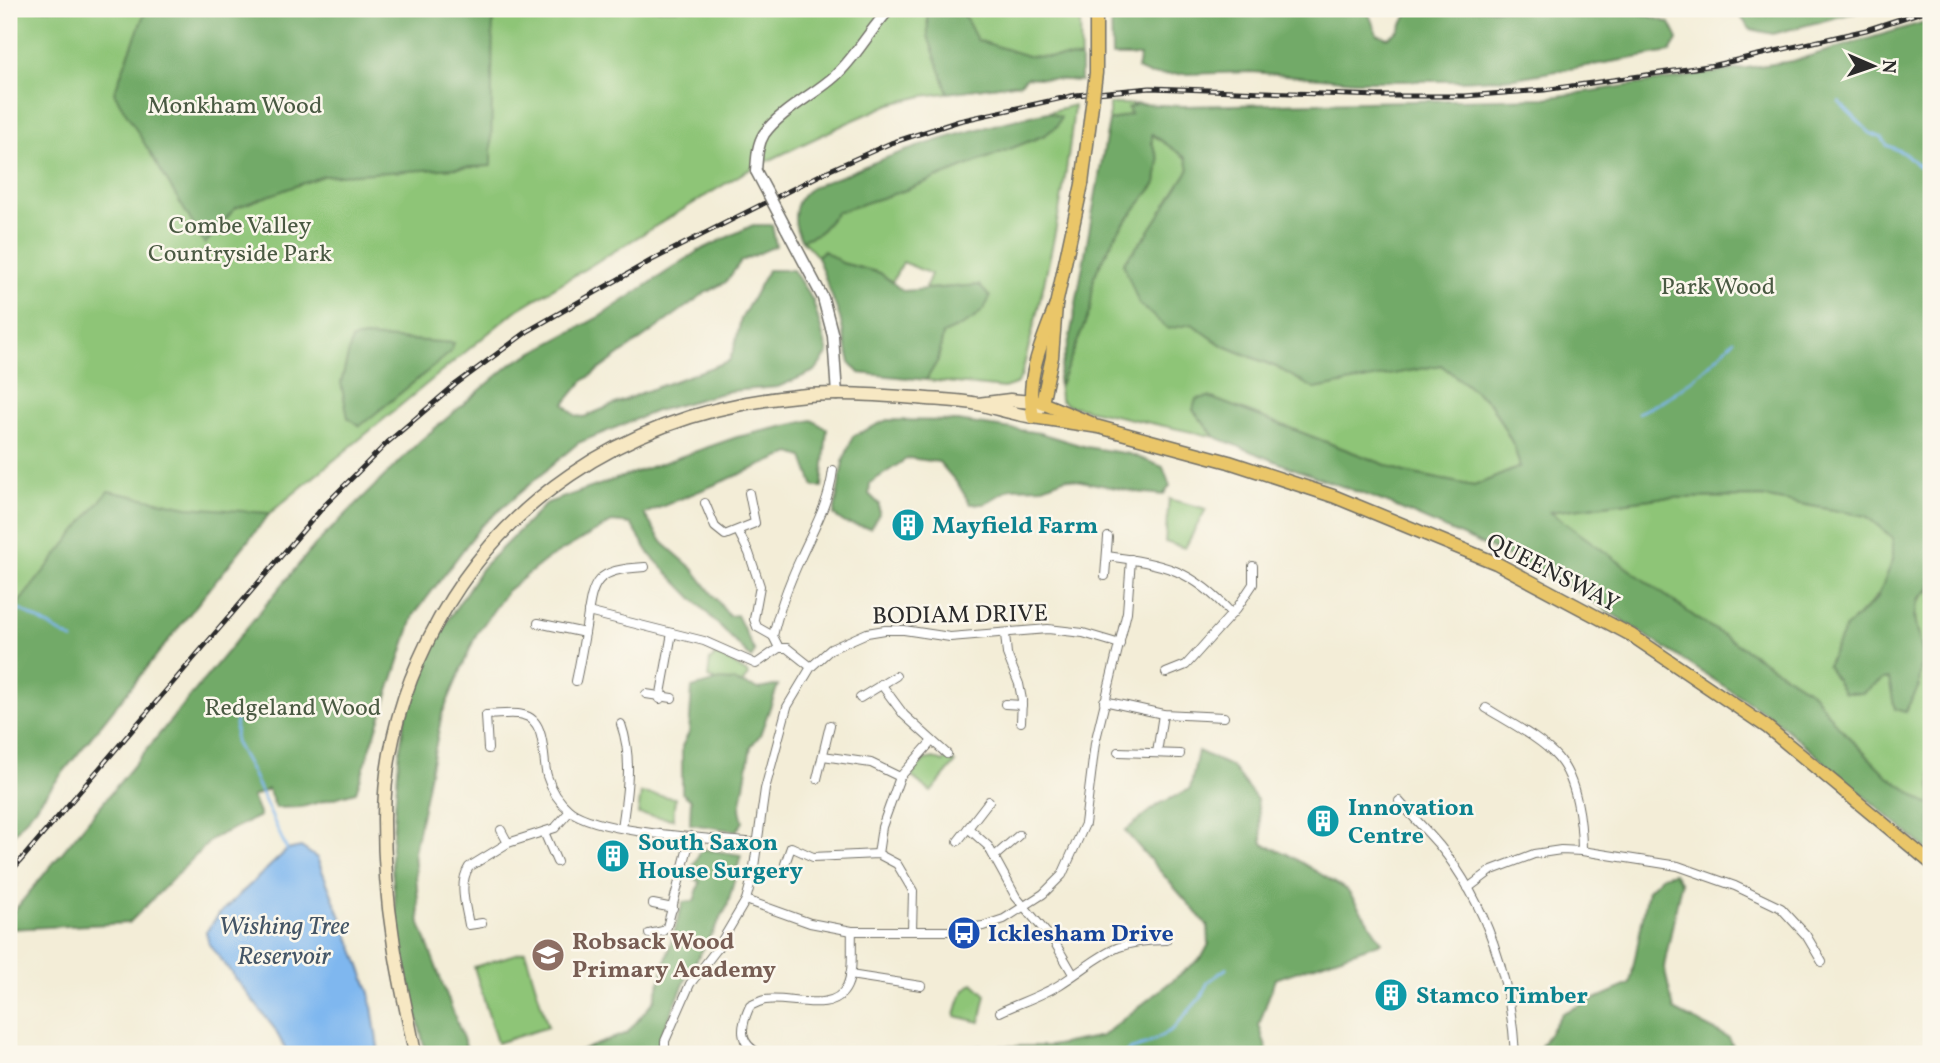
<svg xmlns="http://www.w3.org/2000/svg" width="1940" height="1063" font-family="Vollkorn,serif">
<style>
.green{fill:#8ec577;stroke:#5c7851;stroke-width:2}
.forest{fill:#72aa68;stroke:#4e6a4a;stroke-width:2}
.water{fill:#7fb7ef;stroke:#55718d;stroke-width:2}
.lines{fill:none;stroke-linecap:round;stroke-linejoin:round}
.stream{stroke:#7fb7ef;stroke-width:2.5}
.minor-casing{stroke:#716f67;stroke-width:10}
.tertiary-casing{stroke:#716f67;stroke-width:13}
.secondary-casing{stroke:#716f67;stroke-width:15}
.primary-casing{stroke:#716f67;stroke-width:15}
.minor{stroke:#fff;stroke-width:8}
.tertiary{stroke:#fff;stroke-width:10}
.secondary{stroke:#f7e8c3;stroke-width:12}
.primary{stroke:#eac669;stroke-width:12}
.rail-casing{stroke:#2b2b2b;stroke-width:5}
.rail{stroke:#fbf7ec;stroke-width:2.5;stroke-dasharray:8;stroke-linecap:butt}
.tertiary-bridge-casing{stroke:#716f67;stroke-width:13;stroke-linecap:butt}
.primary-bridge-casing{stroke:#716f67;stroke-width:15;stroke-linecap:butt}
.tertiary-bridge{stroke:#fff;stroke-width:10}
.primary-bridge{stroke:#eac669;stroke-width:12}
.labels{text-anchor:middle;stroke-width:5;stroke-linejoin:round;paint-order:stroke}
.park-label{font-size:24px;fill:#495942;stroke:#fbf7ec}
.culture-label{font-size:24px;font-weight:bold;fill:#0d838f;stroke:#fbf7ec;text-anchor:start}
.street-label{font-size:24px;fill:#2b2b2b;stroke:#fbf7ec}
.transit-label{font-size:24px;font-weight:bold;fill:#164399;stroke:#fbf7ec;text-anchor:start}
.education-label{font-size:24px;font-weight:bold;fill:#785e54;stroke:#fbf7ec;text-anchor:start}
.water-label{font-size:26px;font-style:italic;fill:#456;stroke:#fbf7ec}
</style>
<rect width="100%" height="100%" fill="#fbf7ec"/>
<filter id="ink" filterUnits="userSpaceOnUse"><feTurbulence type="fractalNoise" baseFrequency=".0143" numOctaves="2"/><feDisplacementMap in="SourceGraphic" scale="14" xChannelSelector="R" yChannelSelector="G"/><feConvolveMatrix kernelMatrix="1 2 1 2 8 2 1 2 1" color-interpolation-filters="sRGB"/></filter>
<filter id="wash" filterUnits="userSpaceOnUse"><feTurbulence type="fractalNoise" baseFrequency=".00686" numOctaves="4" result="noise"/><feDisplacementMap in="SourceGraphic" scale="28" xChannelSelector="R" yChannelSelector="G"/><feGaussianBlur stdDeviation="1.57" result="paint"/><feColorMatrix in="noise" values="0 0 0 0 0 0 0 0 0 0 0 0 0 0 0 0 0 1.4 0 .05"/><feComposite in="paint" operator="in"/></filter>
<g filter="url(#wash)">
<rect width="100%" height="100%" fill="#f3edd7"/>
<g class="green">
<polygon points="9,9 1080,9 1081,81 1027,77 1020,83 923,96 890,104 847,123 745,172 514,312 270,513 9,840"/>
<polygon points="1109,104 1138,104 1128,108 1131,114 1109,121"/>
<path d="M1074,105C1066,197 1044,287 1021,377L1016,384L1004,388L926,380L938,360L943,334L962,326L979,285L925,289L931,274L903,262L892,282L880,273L842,263L824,251L817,256L802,240L819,233L837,212L903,191L1045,135L1060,117L1048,112Z"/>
<polygon points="1151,134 1187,158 1189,169 1146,236 1123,263 1192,324 1222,345 1276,367 1315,389 1441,365 1491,404 1514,446 1520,467 1474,486 1404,472 1209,397 1193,410 1215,437 1067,405 1060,400 1059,387 1089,311 1094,276 1118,231 1156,183 1159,160 1152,143"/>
<path d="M1762,497L1866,516L1893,538C1894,583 1878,598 1846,627L1862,693L1883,679H1889L1895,709L1905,712C1917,690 1921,680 1921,654C1922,625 1902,612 1931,588V806L1886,775L1836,724L1813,693L1695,617L1549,512L1659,498Z"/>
<polygon points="1169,499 1206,509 1185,548 1165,542"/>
<polygon points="714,655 724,658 747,673 748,676 738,688 708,678 710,659 713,659"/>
<polygon points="947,757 955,763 931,792 911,776 924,760 934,758 943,762"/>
<polygon points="641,793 675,798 673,819 638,814"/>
<polygon points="525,951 548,1027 497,1043 474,967"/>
<path d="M973,983L986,995L980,1022L955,1016C958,1002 961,991 973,983Z"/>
</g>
<g class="forest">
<polygon points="146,9 493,9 491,166 323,176 235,208 205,244 114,93"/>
<polygon points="927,9 961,9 977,40 1028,56 1081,58 1081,81 1027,77 1020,83 948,93 928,36"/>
<polygon points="1111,9 1367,9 1377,34 1388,38 1399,30 1410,9 1627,9 1670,23 1678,39 1670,52 1515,78 1461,81 1354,81 1252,72 1151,75 1137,69 1140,56 1112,56"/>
<polygon points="1735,9 1868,9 1773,34 1750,29"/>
<polygon points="1931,20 1931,588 1919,598 1914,617 1922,650 1919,686 1905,712 1895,709 1889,679 1883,679 1862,693 1844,693 1827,665 1846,627 1877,599 1893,560 1893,538 1866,516 1762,497 1659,498 1550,512 1695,617 1813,693 1836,724 1886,775 1931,806 1931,853 1773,718 1575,590 1492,549 1385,502 1292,468 1215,437 1193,410 1196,399 1209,397 1404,472 1474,486 1520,467 1514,446 1491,404 1441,365 1315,389 1276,367 1222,345 1192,324 1168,329 1139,304 1123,263 1146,236 1189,169 1186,158 1152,134 1152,143 1159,160 1156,183 1118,231 1094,276 1090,311 1059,387 1058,378 1070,337 1109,121 1131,114 1128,108 1138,104 1184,106 1545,98 1793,61"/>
<path d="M1048,112L1061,117L1057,126L1045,135L903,191L837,212L819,233L802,240C792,226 792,203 807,191C817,183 835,179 846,174C911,145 979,128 1048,112Z"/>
<polygon points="753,225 772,225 776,246 741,261 726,282 705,293 582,382 564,404 576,416 584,417 644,392 729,361 734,349 741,319 768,270 793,270 813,301 828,353 815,371 778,387 730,391 656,411 578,443 481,526 414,615 356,792 302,807 276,808 268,789 252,797 260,816 213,838 129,923 9,929 9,917 314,546 420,441 511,364 599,317 698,251"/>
<path d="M824,251L842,263L880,273L903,291L979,285L990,297C982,319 963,325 943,334L938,360L926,380L859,373L850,363L840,318L817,256Z"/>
<polygon points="366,337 454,343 450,353 360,426 348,418 341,383 352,339"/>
<polygon points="812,420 827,429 822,487 814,487 803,457 791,453 644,514 663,543 693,569 729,616 737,615 755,652 751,658 651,556 631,524 612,522 546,560 507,591 476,635 442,714 414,852 420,924 469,1054 426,1054 399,941 391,858 399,757 404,722 417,684 439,634 482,568 547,503 737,437"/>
<polygon points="887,420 957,421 1040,433 1086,447 1130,454 1163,467 1170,486 1163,495 1136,492 1066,478 1043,487 1011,488 984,504 970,504 958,484 939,462 908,458 870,483 869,494 879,504 879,514 870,528 845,523 834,515 843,462 853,436"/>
<polygon points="108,491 188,507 270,513 9,840 9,615"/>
<polygon points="720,680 733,681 759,689 778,685 760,735 751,746 740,809 743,822 736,831 690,824 691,800 682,793 682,746 689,733 692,688"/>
<polygon points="1198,751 1232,767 1257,800 1263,844 1287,854 1347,890 1382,942 1275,979 1259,1025 1268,1054 918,1054 918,1052 985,1046 1051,1046 1102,1036 1202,957 1209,944 1208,926 1125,831 1159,804 1190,789"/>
<polygon points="702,849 741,855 727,907 688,975 659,1040 659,1054 572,1054 627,1033 654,1001 683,902 694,901 700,882 688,875"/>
<polygon points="1674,873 1681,883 1664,967 1674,1010 1729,1038 1737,1054 1536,1054 1562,1013 1630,984 1648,890 1662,876"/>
</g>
<polygon class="water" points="301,847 317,858 353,947 370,993 379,1054 288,1054 274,1028 209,944 206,932 220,913 287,850"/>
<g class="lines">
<g class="stream">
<polyline points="1839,102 1870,133 1882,138 1887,145 1906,154 1918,166 1931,168"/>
<path d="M1638,413C1677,397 1705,370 1734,340"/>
<polyline points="9,609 23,611 73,640"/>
<polyline points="234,706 236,710 235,742 250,769 287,850"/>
<polyline points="1126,1054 1129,1050 1148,1044 1173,1029 1201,997 1208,982 1227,968"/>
</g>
</g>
</g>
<g filter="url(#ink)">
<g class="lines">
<defs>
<g id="minor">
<polyline points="705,503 715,527 725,535 755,523 749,493"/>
<polyline points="738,531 749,553 760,586 754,619 757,627 773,636"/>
<path d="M1107,556C1164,564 1192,569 1232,614"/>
<polyline points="1105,576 1108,537"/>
<polyline points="588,612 704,641 756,664 779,648"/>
<polyline points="538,623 585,633"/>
<polyline points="1005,634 1007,654 1019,684 1022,700 1021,722"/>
<path d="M811,667L787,648H779L773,636C779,608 789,583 801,557C814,528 829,503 833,470"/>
<polyline points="1166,673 1186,665 1237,608 1253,584 1253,566"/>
<path d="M576,681C580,663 583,645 586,627C593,580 593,570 645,567"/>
<polyline points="881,684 904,715 947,754"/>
<polyline points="646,694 672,698"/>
<polyline points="860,698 896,676"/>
<polyline points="660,699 672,633"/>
<polyline points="1104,701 1163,714 1224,717"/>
<polyline points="1005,704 1022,705"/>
<path d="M1486,708C1507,721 1542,739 1558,758C1577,780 1582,822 1582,851"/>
<path d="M621,724C633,758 627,793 622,828"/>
<path d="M488,749L486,715C498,715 512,712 523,715C547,720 542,758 547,776C551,789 559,802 570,811C604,835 714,838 758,843"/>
<polyline points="1118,752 1180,754"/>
<polyline points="1157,753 1163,714"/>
<polyline points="823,756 871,763 900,777"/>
<polyline points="817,779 830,725"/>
<path d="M1399,801C1412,816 1426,830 1439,845C1487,904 1511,979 1515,1054"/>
<polyline points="968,828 988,846 1016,897 1055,943 1073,974"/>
<polyline points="501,830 508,843"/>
<polyline points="544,832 557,862"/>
<polyline points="958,841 989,801"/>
<polyline points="878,854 882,827 900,777 932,741"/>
<polyline points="995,856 1019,835"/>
<polyline points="785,864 791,847 813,857 878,854 897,864 913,891 912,931"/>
<polyline points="1468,888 1492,870 1534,854 1561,850 1582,851 1678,866 1735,886 1781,908 1806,935 1822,962"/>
<polyline points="746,900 810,923 852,931 949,931 983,926 1004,919 1043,894 1062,875 1085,824 1095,743 1127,612 1131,559"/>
<polyline points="653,904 673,908"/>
<path d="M482,923L469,925C466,907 458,884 469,867L508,843L555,828L570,811"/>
<polyline points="649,934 663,931 667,927 691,836"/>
<polyline points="850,975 921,986"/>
<path d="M1000,1012C1019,1003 1041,996 1059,985C1102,958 1110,940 1166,940"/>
<polyline points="665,1054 665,1041 690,984 717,949 746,900 753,874 765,789 787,707 811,667 831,649 867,633 885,630 904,630 950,637 1048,629 1083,633 1120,644"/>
<path d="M761,1054C737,1044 741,1025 750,1006C754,1004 760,1001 765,1000C789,996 834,1015 847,986C854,971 851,948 852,931"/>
</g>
<g id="tertiary">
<path d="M756,171C757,159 757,145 764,134C780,111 814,95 835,76C857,56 870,29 890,9"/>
<polyline points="786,228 823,298 833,336 837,395"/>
</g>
<path id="secondary" d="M415,1054C408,1015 398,977 393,938C387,900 384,858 384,819C384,765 397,709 419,660C488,502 628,412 797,396C837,392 877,395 916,398C936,400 958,400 978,404C996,408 1014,414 1033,417L1042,403L1010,400L978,404"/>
<g id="primary">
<polyline points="1082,184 1056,305 1052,357 1042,403 1091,423"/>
<path d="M1056,305C1042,342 1025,378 1033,417L1099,427L1229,462L1333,496L1496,563L1631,635L1767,727L1931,863"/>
</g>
</defs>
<use href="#minor" class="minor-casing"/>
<use href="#tertiary" class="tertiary-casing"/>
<use href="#secondary" class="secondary-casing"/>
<use href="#primary" class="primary-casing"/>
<use href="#minor" class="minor"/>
<use href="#tertiary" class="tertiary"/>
<use href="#secondary" class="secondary"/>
<use href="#primary" class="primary"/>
<defs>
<polyline id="rail" points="9,874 324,506 388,442 456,384 528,331 652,260 830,170 891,143 959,121 1076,95 1150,88 1379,96 1465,96 1544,90 1715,65 1866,30 1931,9"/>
</defs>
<use href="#rail" class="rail-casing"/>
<use href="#rail" class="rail"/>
<defs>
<polyline id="tertiary-bridge" points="756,171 786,228"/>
<polyline id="primary-bridge" points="1082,184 1096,73 1096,9"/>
</defs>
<use href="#tertiary-bridge" class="tertiary-bridge-casing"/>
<use href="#primary-bridge" class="primary-bridge-casing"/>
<use href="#tertiary-bridge" class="tertiary-bridge"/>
<use href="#primary-bridge" class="primary-bridge"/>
</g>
</g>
<defs>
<symbol id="building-disc" viewBox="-11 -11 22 22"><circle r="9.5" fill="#0f9aa8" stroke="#fbf7ec"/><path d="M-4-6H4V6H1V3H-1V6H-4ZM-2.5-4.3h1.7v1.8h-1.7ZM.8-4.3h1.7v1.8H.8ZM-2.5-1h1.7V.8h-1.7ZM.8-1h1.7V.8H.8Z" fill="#fff"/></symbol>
<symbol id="bus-disc" viewBox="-11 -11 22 22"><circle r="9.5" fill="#1a4fb4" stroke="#fbf7ec"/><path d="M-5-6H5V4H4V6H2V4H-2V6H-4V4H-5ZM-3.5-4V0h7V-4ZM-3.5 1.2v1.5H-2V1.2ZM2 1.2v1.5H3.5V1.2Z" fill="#fff"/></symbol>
<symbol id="school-disc" viewBox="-11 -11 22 22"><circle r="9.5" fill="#8d6e63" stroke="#fbf7ec"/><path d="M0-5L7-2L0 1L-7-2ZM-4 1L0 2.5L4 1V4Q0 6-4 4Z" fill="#fff"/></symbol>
</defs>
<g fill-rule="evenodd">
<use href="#building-disc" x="889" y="506" width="38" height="38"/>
<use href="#building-disc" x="1304" y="802" width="38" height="38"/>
<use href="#building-disc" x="594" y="837" width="38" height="38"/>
<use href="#bus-disc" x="945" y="914" width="38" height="38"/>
<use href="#school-disc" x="529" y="936" width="38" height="38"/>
<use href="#building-disc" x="1372" y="976" width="38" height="38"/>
</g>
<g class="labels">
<g class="park-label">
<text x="235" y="113">Monkham Wood</text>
<text x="240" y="233">Combe Valley<tspan x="240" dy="28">Countryside Park</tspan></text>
<text x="1718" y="294">Park Wood</text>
<text x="293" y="715">Redgeland Wood</text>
</g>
<g class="culture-label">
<text x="932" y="533">Mayfield Farm</text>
<text x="1348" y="815">Innovation<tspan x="1348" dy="28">Centre</tspan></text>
<text x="638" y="850">South Saxon<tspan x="638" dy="28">House Surgery</tspan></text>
<text x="1416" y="1003">Stamco Timber</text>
</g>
<g class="street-label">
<text transform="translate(1553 572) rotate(27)" y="8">QUEENSWAY</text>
<text transform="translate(960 614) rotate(-1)" y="8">BODIAM DRIVE</text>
</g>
<g class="transit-label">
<text x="988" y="941">Icklesham Drive</text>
</g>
<g class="education-label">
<text x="572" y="949">Robsack Wood<tspan x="572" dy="28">Primary Academy</tspan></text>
</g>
<g class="water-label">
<text x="284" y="934">Wishing Tree<tspan x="284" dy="30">Reservoir</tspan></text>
</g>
</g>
<rect width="1940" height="1063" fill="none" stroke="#fbf7ec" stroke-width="35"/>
<g transform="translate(1873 66) rotate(92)" stroke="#fbf7ec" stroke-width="5" paint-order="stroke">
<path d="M0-5L12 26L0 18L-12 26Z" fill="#2b2b2b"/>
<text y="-10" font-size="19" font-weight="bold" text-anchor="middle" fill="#2b2b2b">N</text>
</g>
</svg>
